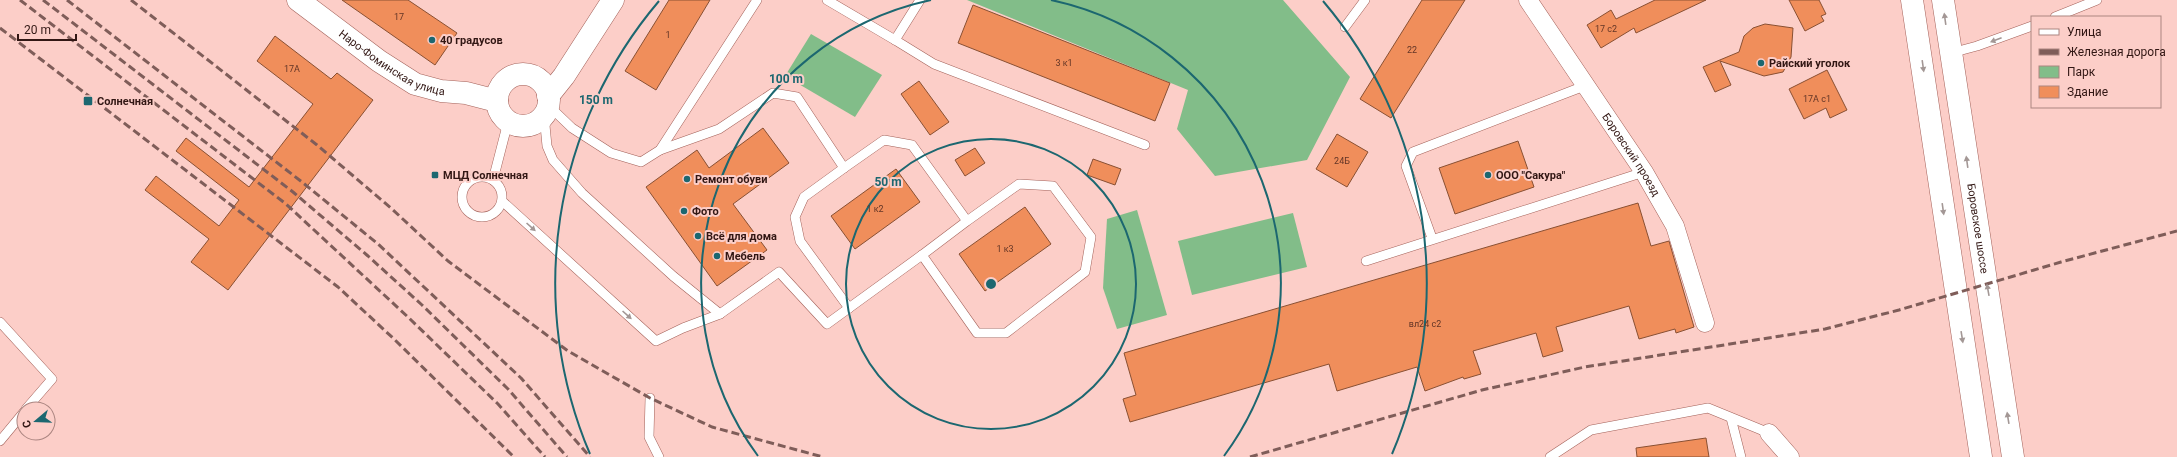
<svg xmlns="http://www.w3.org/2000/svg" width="2177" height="457" font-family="Roboto,sans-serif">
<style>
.green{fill:#82bd89}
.building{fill:#f08e5b;stroke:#895033}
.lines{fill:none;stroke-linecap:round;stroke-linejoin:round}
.lane-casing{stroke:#a36159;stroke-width:10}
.street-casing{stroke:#a36159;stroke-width:19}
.secondary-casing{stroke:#a36159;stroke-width:23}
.primary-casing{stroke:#a36159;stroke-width:23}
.lane{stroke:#fff;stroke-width:9}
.street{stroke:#fff;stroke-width:18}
.secondary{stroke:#fff;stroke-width:22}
.primary{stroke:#fff;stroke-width:22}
.rail{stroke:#7f5d59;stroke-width:3;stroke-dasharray:8 4;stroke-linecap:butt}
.oneway{fill:#a39795}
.ring{fill:none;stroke:#1c6770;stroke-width:2}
.poi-dot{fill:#1c6770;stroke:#fccec8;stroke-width:1.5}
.labels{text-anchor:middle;stroke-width:4;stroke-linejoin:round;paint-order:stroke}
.number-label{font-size:9px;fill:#623526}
.poi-label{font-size:11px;font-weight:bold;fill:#321714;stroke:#fccec8;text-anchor:start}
.street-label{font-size:11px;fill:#321714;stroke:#fccec8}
.centre{fill:#1c6770;stroke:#fccec8;stroke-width:2}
.ring-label{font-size:12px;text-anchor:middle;font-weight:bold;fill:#1c6770;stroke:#fccec8;stroke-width:4;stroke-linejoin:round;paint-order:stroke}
</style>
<rect width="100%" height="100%" fill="#fccec8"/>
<g class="green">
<polygon points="967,0 1283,0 1350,77 1307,160 1215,176 1177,129 1188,90"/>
<polygon points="811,34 882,75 855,117 785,76"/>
<polygon points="1137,210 1167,315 1117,329 1103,288 1107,219"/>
<polygon points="1293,213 1307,267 1192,295 1178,241"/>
</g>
<g class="building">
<polygon points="342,0 408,0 457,33 435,65"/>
<polygon points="669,0 710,0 656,90 625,71"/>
<polygon points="1422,0 1465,0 1391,118 1360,99"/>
<polygon points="1655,0 1706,0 1636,33 1634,28 1601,48 1587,25 1611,10 1616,19"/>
<polygon points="1789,0 1819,0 1826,14 1821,16 1824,21 1805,31"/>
<polygon points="973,5 1170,83 1155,121 958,43"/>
<polygon points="1765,24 1793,28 1791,57 1783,72 1764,76 1720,61 1731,85 1715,92 1703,67 1739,52 1744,36 1753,28"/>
<polygon points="275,36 331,79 337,73 373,100 228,290 191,262 209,239 145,190 156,176 219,226 239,200 176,151 186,138 249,187 313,104 257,61"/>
<polygon points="1827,70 1847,110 1830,118 1826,108 1804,119 1789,89"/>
<polygon points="919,81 949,122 930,135 901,94"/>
<polygon points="763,128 789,163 733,204 767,250 717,286 646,187 697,150 709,168"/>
<polygon points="1337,134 1368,152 1347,187 1316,169"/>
<polygon points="1518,141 1534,187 1455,214 1439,168"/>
<polygon points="975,148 985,163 965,176 955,160"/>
<polygon points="1093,159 1121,169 1115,185 1087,175"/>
<polygon points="896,169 920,202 855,249 831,216"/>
<polygon points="1638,203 1651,246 1669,241 1694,327 1676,333 1675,329 1639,339 1629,306 1556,327 1563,351 1543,357 1536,333 1473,351 1481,374 1464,379 1463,377 1425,391 1417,367 1337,391 1329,364 1130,422 1123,399 1136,395 1124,353"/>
<polygon points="1025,207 1051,244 985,291 959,254"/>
<polygon points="1706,438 1709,457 1637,457 1636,448"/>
</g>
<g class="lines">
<defs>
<g id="lane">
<polyline points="827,0 895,40 920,0"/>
<polyline points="2055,17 2097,0"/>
<polyline points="1345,27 1365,0"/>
<polyline points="895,40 934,64 1145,145"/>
<polyline points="1951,53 1977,46 2032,26"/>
<polyline points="548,105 572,128 611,153 641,162 660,150 757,0"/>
<polyline points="544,115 547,146 553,160 582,193 673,276 720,314"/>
<polyline points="660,150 719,129 773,93 797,97 844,168 884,140 912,145 967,221 1019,184 1053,186 1091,237 1085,272 1006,333 977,333 922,255 967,221"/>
<polyline points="844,168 804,197 795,217 800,241 849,308 922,255"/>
<circle cx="482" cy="197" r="20"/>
<polyline points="493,180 508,122"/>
<polyline points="502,201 656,341 683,328 720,314 779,272 827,324 849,308"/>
<polyline points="1432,238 1406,166 1413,152 1587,85"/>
<polyline points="1366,261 1644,172"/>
<polyline points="0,322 52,379 26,409"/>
<polyline points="650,398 649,437 659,457"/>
<polyline points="1731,418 1741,457"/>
<polyline points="0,441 24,412"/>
<polyline points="1550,457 1591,430 1708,408 1769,433"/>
</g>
<g id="street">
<path id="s1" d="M1528,0L1644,172L1675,226L1705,323"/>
<polyline points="1769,433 1790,457"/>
</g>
<g id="secondary">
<path id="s2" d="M298,0L379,61L415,84L441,91L466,93L497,101"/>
<circle cx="523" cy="100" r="26"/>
<polyline points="548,96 564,76 613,0"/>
</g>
<g id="primary">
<polyline points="1912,0 1981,457"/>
<path id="s3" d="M1943,0L2013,457"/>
</g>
</defs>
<use href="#lane" class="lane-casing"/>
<use href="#street" class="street-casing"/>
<use href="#secondary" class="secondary-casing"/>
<use href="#primary" class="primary-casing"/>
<use href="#lane" class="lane"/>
<use href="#street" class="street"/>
<use href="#secondary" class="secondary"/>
<use href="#primary" class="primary"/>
<g class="rail">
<polyline points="20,0 286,204 409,318 498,404 545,457"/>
<polyline points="43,0 293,192 368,256 422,305 508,389 567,457"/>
<polyline points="67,0 302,182 378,244 521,378 590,457"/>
<polyline points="131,0 317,145 392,209 448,261 568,351 650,398 712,427 823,457"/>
<polyline points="0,28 338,287 394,339 514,457"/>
<polyline points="1250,457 1482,390 1585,367 1825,329 1899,310 2061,262 2177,231"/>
</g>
</g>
<defs><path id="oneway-solid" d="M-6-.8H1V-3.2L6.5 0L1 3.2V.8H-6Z"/></defs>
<g class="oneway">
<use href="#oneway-solid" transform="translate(1945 19) rotate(-98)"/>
<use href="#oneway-solid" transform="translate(1996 40) rotate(159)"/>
<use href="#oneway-solid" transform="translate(1923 66) rotate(82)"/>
<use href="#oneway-solid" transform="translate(1967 162) rotate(-98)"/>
<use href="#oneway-solid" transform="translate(1943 209) rotate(82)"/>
<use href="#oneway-solid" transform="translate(531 227) rotate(42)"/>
<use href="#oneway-solid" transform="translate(1988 290) rotate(-100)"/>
<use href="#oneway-solid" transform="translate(627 315) rotate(42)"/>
<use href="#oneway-solid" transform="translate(1962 337) rotate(81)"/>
<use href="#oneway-solid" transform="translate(2008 418) rotate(-99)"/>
</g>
<g class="ring">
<circle cx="991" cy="284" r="145"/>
<path d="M758 456A290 290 0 0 1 931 0M1051 0A290 290 0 0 1 1224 456"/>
<path d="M590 454A436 436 0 0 1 659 1M1323 1A436 436 0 0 1 1392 454"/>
</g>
<g class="poi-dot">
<circle cx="432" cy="40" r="4"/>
<circle cx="1761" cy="63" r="4"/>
<rect x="83" y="96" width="10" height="10" rx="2"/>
<rect x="431" y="171" width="8" height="8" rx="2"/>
<circle cx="1488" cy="175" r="4"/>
<circle cx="687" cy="179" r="4"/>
<circle cx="684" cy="211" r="4"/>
<circle cx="698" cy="236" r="4"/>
<circle cx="717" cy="256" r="4"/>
</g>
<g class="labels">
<g class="number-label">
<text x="399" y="20">17</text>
<text x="1606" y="32">17 с2</text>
<text x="668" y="38">1</text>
<text x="1412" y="53">22</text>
<text x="1064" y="66">3 к1</text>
<text x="292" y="72">17А</text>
<text x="1817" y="102">17А с1</text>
<text x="1342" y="164">24Б</text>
<text x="875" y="212">1 к2</text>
<text x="1005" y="252">1 к3</text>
<text x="1425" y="327">вл24 с2</text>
</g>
<g class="poi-label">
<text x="440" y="44">40 градусов</text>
<text x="1769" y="67">Райский уголок</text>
<text x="97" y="105">Солнечная</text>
<text x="443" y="179">МЦД Солнечная</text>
<text x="1496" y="179">ООО "Сакура"</text>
<text x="695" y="183">Ремонт обуви</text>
<text x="692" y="215">Фото</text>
<text x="706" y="240">Всё для дома</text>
<text x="725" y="260">Мебель</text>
</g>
<g class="street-label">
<text dy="4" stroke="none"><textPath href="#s2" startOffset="114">Наро-Фоминская улица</textPath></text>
<text dy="4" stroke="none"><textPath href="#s1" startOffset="186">Боровский проезд</textPath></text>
<text dy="4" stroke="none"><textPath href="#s3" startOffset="231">Боровское шоссе</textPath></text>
</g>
</g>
<circle cx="991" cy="284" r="6" class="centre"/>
<g class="ring-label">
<text x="786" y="83">100 m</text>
<text x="596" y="104">150 m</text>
<text x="888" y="186">50 m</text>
</g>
<rect x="2031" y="16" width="130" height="92" fill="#fccec8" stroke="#ab8580"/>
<rect x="2039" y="29" width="20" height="6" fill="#ffffff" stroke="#ab8580"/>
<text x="2067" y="36" font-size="12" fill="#321714">Улица</text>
<rect x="2039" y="49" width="20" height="6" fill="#7f5d59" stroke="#ab8580"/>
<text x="2067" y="56" font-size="12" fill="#321714">Железная дорога</text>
<rect x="2039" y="66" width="20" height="12" fill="#82bd89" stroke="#ab8580"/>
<text x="2067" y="76" font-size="12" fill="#321714">Парк</text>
<rect x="2039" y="86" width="20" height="12" fill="#f08e5b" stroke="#ab8580"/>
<text x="2067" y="96" font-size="12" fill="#321714">Здание</text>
<g transform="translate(36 421) rotate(251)"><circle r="19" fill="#fccec8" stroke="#ab8580"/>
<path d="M0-3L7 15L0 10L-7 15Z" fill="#1c6770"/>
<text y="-6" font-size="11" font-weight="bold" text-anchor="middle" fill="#321714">С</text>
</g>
<path d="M18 34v6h58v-6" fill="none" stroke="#321714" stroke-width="2"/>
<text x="24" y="34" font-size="12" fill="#321714" stroke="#fccec8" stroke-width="3" paint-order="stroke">20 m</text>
</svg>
